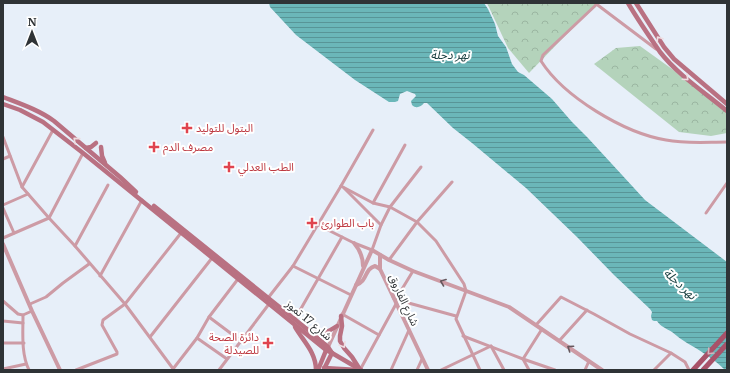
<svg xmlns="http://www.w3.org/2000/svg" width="730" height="373" font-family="Merriweather,'Noto Sans Arabic',serif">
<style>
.forest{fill:url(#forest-crowns)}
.water{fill:url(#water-rules)}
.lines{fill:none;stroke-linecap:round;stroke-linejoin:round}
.minor{stroke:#cd9ba5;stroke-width:3}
.tertiary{stroke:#cd9ba5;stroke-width:4}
.secondary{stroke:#b97182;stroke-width:4.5}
.primary{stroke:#a85269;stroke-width:5}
.oneway{stroke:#eedce0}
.oneway2{stroke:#66575d}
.oneway3{stroke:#d8b1bc}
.health-dot{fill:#e0444e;stroke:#fff;stroke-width:1.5}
.labels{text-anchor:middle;stroke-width:4;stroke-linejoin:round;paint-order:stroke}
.health-label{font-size:11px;fill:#be3a42;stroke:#fff;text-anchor:start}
.street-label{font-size:11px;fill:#2f3336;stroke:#fff}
.water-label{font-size:12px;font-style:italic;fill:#1b4041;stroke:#fff}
</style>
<defs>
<pattern id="forest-crowns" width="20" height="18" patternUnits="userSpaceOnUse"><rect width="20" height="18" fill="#b4d3bb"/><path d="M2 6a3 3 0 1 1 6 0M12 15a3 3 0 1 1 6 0" fill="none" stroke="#9bb6a1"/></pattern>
<pattern id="water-rules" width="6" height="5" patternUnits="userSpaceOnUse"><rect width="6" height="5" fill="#6bb7b9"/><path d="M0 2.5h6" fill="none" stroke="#589597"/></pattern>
</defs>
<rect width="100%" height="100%" fill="#e7eff9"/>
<g class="forest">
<polygon points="487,3 597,3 529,73 508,48"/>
<polygon points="640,46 672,69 727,112 727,133 711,136 679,132 594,64 616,48"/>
</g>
<path class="water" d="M269,3H484L488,9L495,24L498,36L506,47L512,64L518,72L524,75L552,99L572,122L588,138L645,200L727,262V370H725C714,359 701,351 687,343C682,340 677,336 672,332C667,329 660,326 657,321H654L652,320L651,316L652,312L650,309L614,275L577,237L526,188L472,143L453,128L427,103H424C421,107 416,109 412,105L411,101L416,96L415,94L407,91L400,94L398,101L395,102H389L355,80L296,35L270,7Z"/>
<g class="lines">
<g class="minor">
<polyline points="595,3 656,49"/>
<path d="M597,4L543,55L541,61C564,97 624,133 666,140C686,144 707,142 727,142"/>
<polyline points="3,137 22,187 49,218 75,246 125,304 174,370"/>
<polyline points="3,159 10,156"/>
<polyline points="341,186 373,203 390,207 417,222 436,241 464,284 466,291 456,319 480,370"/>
<polyline points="22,187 53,130"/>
<polyline points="344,188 381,225"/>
<polyline points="373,203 405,145"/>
<polyline points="3,205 28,194"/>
<polyline points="3,208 14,233"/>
<polyline points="706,213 727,183"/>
<polyline points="318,225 354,243 372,250 381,225 390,207 421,167"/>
<polyline points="3,238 49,218 83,153"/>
<polyline points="75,246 108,185"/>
<polyline points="389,260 417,222 452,182"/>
<polyline points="293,266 351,295"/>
<polyline points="100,276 142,200"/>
<polyline points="393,297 399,294 413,271"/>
<polyline points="268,298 293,266 341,186 373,130"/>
<polyline points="394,299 456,316"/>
<polyline points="3,301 18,314 23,315"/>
<polyline points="30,304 46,297 63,283 89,264"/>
<polyline points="342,314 379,335"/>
<polyline points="209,317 241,341"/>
<polyline points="295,319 342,237"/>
<polyline points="3,321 23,323"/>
<polyline points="536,325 561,297 594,314 630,334 671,353 685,362 689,370"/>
<polyline points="463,336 523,359 555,370"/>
<polyline points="150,337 212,258"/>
<polyline points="197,338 227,359"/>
<polyline points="559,341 587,310"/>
<polyline points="3,343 24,343"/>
<polyline points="491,346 504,370"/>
<polyline points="3,369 26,364"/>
<polyline points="173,369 197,338 209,317 238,279"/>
<path d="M29,370C21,354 23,333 23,315L32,311"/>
<polyline points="76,370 117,354 117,352 102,325 103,320 125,304 181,233"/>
<polyline points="219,370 269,304"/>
<polyline points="360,370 396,304"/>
<polyline points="391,370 409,330"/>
<polyline points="417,370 422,359"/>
<polyline points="441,370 491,346"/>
<polyline points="529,370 523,359 542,329"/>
<polyline points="585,370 589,361"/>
<polyline points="654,370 671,353"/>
</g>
<g class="tertiary">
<path d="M354,243C360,250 363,257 363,266"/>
<polyline points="3,244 32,311 60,370"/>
<polyline points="380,269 380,255"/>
<path d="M356,285C368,281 364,269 375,266L380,269L428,370"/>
<polyline points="328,347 372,250 389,260 413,271 509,307 602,370"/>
</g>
<g class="secondary">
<path d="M628,3C638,20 649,36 660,52C678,75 704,92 727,111"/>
<polyline points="636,3 664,47 674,59 727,104"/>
<path d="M3,97C21,104 39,110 54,121L120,177L136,192"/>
<polyline points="3,104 20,110 43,122 83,153 326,350 332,353 361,370"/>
<polyline points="101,147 102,156 105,163"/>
<polyline points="86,148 91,147 96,143"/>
<polyline points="154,206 308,330 328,347 332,353"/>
<polyline points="341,316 342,326 340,336 340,341 344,348 352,357 359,368"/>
<path d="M295,327C303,341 316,352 316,370"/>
<path d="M311,331C321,335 328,332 337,326"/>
<polyline points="324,368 358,370"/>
<polyline points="324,369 332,353"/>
<polyline points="318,370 327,348"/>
</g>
<g class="primary">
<polyline points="693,370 727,333"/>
<polyline points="703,370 727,344"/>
</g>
</g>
<defs><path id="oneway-chevron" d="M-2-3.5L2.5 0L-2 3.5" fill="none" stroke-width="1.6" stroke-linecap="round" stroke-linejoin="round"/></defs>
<g class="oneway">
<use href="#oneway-chevron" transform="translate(659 39) rotate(-124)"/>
<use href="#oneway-chevron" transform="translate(686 78) rotate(42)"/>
<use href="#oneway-chevron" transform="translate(76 140) rotate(-139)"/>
<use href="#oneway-chevron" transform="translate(343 345) rotate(59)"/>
</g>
<g class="oneway2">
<use href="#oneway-chevron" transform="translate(443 282) rotate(-159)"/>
<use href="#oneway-chevron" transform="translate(570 348) rotate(-146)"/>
</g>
<use class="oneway3" href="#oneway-chevron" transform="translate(710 352) rotate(133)"/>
<g class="health-dot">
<path d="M185 122h4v4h4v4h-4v4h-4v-4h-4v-4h4z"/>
<path d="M152 141h4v4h4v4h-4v4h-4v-4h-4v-4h4z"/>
<path d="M227 161h4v4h4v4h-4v4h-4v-4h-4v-4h4z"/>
<path d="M310 217h4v4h4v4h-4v4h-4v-4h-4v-4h4z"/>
<path d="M266 337h4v4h4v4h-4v4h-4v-4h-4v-4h4z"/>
</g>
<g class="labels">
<g class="health-label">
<text x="196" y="132">البتول للتوليد</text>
<text x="163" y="151">مصرف الدم</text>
<text x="238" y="171">الطب العدلي</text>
<text x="321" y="227">باب الطوارئ</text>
<text x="259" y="341" text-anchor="end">دائرة الصحة<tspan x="259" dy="13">للصيدلة</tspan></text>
</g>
<g class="street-label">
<text transform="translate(404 300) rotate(65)" y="4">شارع الفاروق</text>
<text transform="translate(309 320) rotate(40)" y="4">شارع 17 تموز</text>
</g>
<g class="water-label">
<text x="450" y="59">نهر دجلة</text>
<text transform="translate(680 284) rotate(43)" y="4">نهر دجلة</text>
</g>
</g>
<rect width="730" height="373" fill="none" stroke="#2f3336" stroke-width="8"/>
<g transform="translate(32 32)" stroke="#ffffff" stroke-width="3" paint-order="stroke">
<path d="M0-3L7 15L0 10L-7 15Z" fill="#2f3336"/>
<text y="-6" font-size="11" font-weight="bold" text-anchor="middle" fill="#2f3336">N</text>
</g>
</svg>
